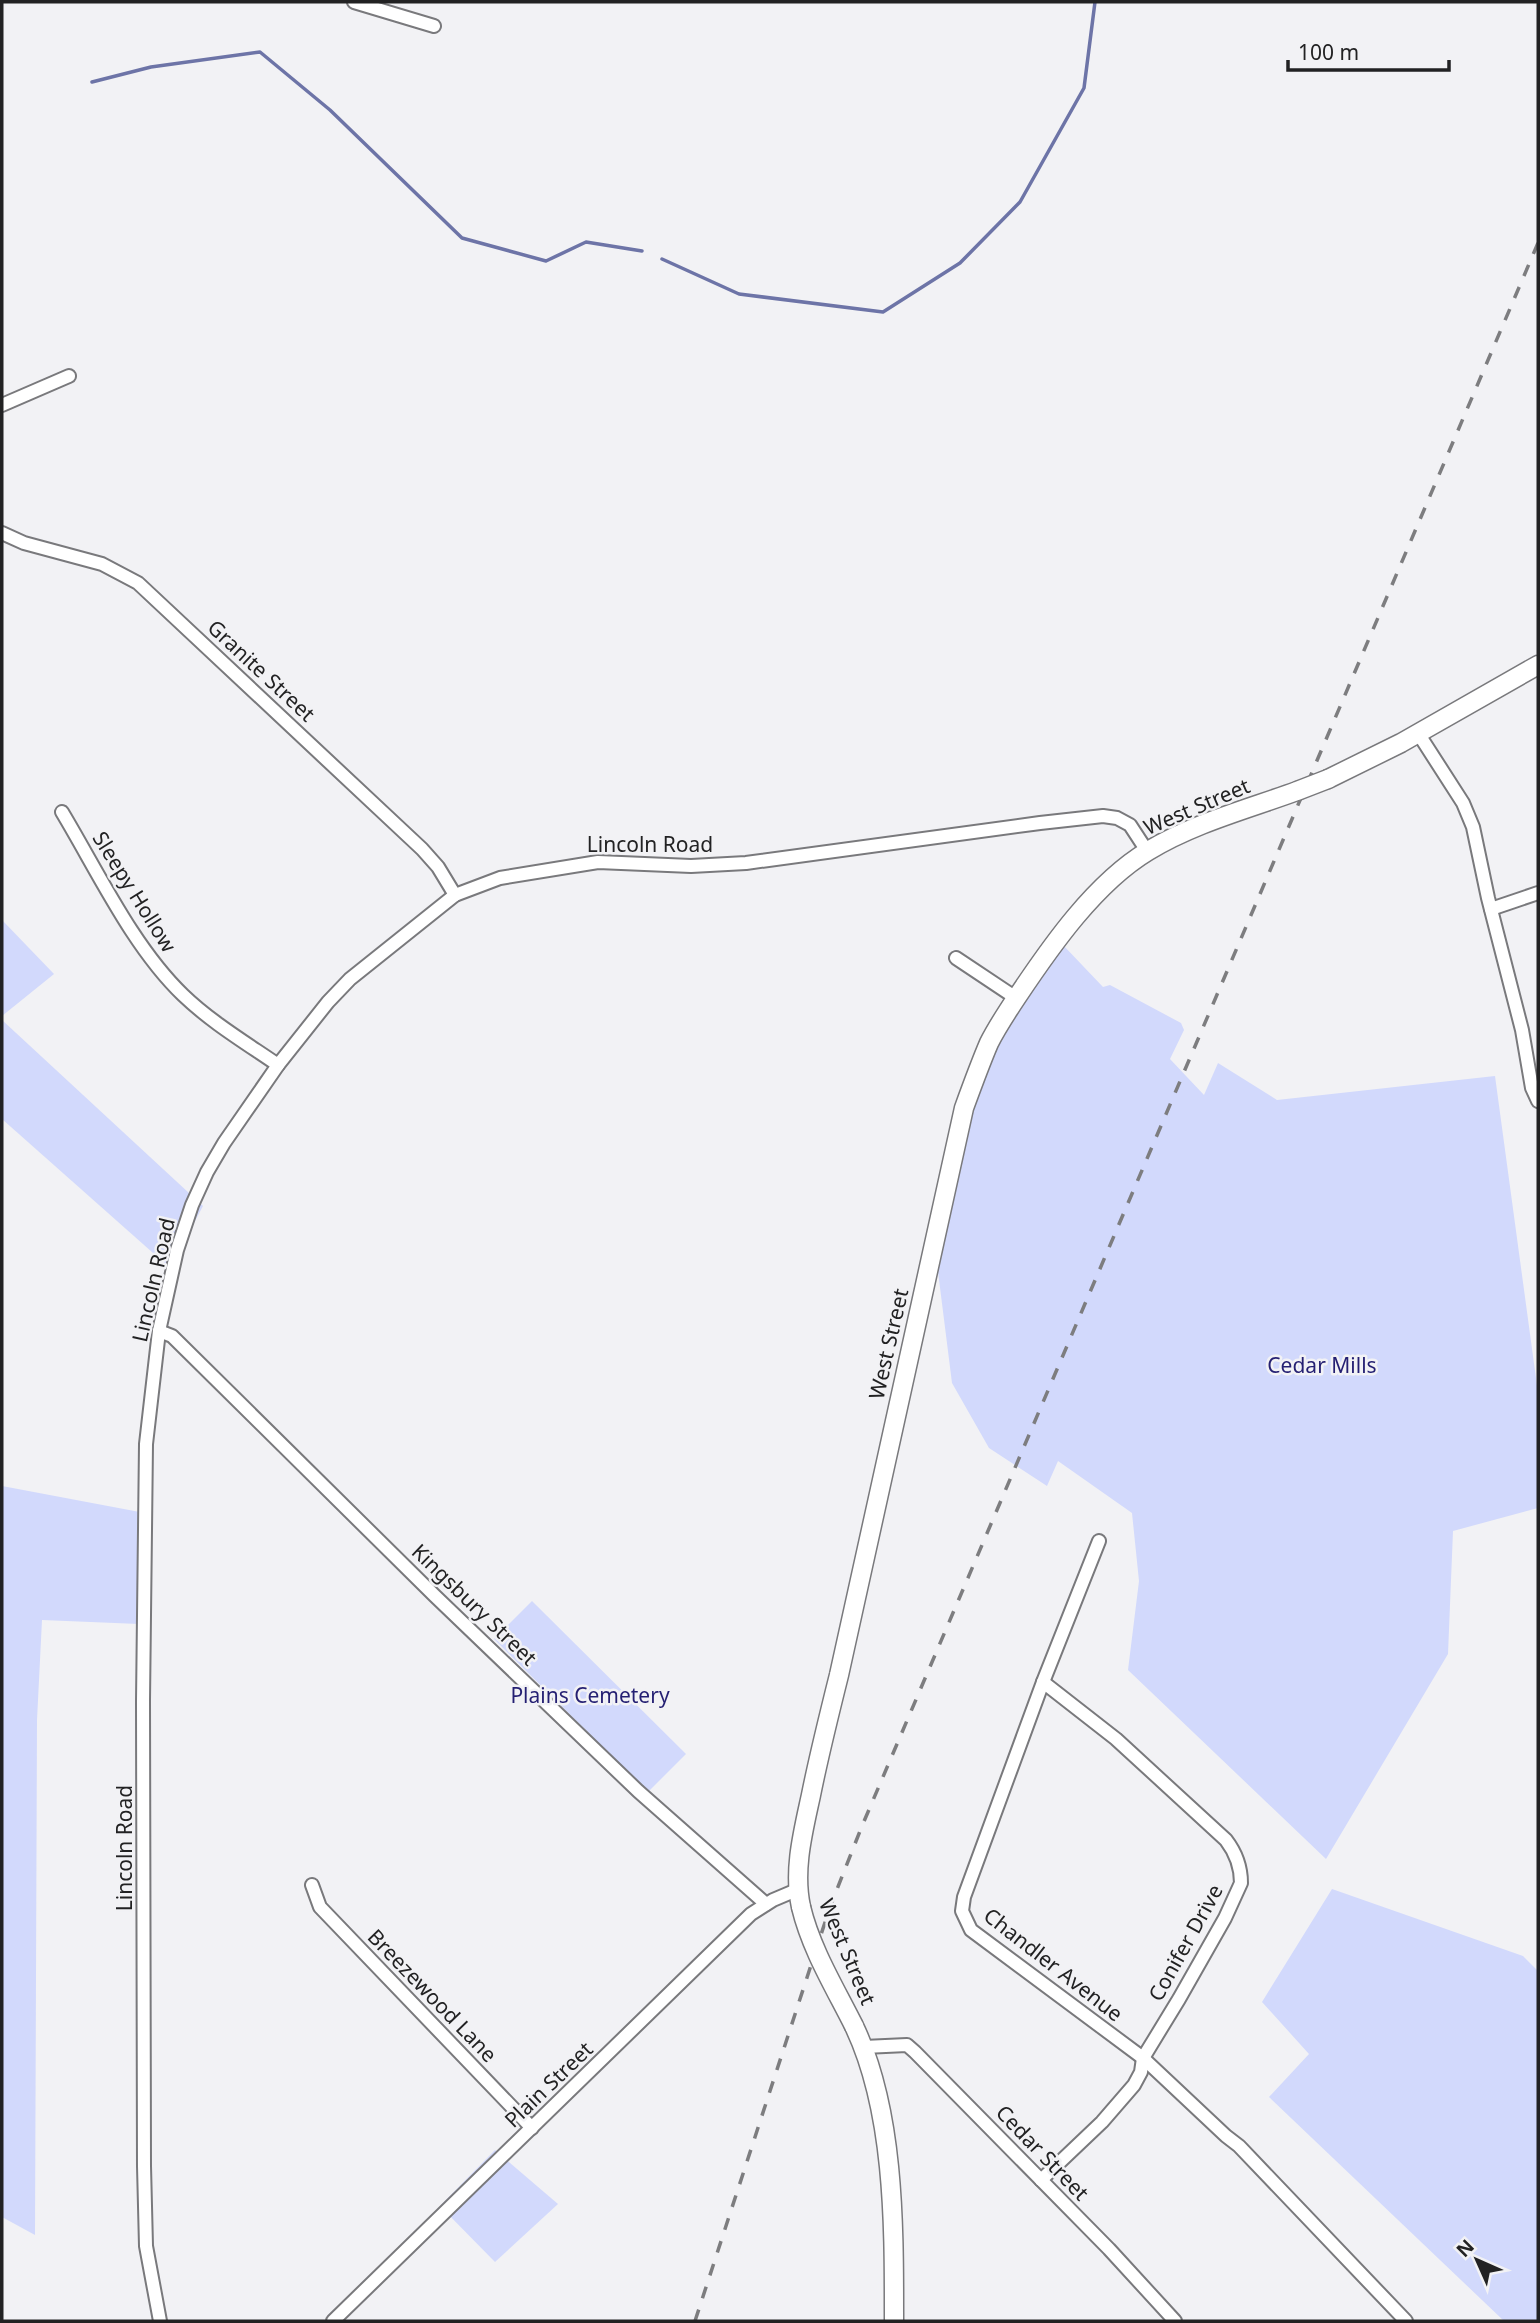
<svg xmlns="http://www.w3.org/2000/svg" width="1540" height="2323" font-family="'Noto Sans',sans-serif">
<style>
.green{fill:#d2d9fc}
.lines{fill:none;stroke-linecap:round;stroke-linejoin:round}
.stream{stroke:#6d74a7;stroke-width:3.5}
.minor-casing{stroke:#79797c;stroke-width:16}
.secondary-casing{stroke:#79797c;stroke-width:21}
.minor{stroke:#fff;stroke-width:12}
.secondary{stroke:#fff;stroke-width:18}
.rail{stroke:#7d7d7f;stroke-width:3.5;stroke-dasharray:12 12;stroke-linecap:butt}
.secondary-bridge-casing{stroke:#79797c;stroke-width:21;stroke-linecap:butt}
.secondary-bridge{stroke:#fff;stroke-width:18}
.labels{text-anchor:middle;stroke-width:5;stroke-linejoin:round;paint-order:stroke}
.street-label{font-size:21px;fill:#222223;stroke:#f2f2f5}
.park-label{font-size:21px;fill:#241f72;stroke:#f2f2f5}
</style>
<rect width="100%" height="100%" fill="#f2f2f5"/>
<g class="green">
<polygon points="2,920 54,974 2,1016"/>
<polygon points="1063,945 1103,987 1110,985 1181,1023 1184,1030 1170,1059 1204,1095 1218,1063 1277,1100 1495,1076 1538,1393 1538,1508 1453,1531 1448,1654 1326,1859 1128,1670 1139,1581 1132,1513 1058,1461 1047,1486 989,1448 952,1383 933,1232 964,1103 998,1040"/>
<polygon points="2,1020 203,1206 170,1268 2,1119"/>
<polygon points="2,1486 145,1513 139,1624 42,1620 37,1720 35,2235 2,2217"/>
<polygon points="532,1601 686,1754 648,1792 494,1639"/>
<polygon points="1332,1889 1523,1956 1538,1971 1538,2321 1504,2321 1269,2097 1309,2054 1262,2002"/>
<polygon points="495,2150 558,2204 495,2262 440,2206"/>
</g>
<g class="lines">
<g class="stream">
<polyline points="92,82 151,67 260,52 330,110 462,238 546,261 586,242 642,251"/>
<polyline points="662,259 739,294 883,312 960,263 1020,202 1084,88 1095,2"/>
</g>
<defs>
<g id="minor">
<polyline points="354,2 434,26"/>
<polyline points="2,405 69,376"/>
<polyline points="2,533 24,543 102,564 138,583 422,849 438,867 455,895"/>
<polyline points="1418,733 1463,803 1473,827 1488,898 1522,1030 1532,1088 1538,1101"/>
<path d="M62,812C98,872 133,947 183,995C211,1022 246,1043 278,1065"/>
<polyline points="1491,909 1538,893"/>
<polyline points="956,958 1016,998"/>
<polyline points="159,1331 172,1336 435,1596 638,1791 766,1904"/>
<polyline points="1099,1541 1043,1682 964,1897 962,1911 971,1930 1143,2058 1226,2136 1239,2146 1406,2321"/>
<polyline points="312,1885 320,1907 532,2128"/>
<polyline points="864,2047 907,2045 915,2052 1109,2249 1175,2321"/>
<path d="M1041,2180L1102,2122L1134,2085L1141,2072L1143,2058L1179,1999L1225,1918L1241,1883C1241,1866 1236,1853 1226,1840L1116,1739L1043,1682"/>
<polyline points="160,2321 146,2246 144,2166 143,1701 146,1444 159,1331 177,1250 192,1205 207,1172 224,1143 278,1065 328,1002 350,979 455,895 500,878 598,862 691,866 746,863 1040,823 1103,816 1117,818 1130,825 1147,851"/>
<polyline points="333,2321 751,1914 773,1900 799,1889"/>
</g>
<g id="secondary">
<polyline points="1328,779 1401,743 1538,665"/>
<path d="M801,1907C793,1870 803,1832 811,1795C819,1755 829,1715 839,1675L964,1108C972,1086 980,1064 989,1043C997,1027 1007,1012 1017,997C1051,946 1095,883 1148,851C1194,823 1248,809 1297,791"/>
<path d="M854,2026C895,2112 894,2227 894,2321"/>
</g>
</defs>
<use href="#minor" class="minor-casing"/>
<use href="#secondary" class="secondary-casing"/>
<use href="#minor" class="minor"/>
<use href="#secondary" class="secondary"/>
<polyline class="rail" points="695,2321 830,1907 862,1826 1538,243"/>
<defs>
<g id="secondary-bridge">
<polyline points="1297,791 1328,779"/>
<path d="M801,1907C811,1949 835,1988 854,2026"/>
</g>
</defs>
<use href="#secondary-bridge" class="secondary-bridge-casing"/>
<use href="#secondary-bridge" class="secondary-bridge"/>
</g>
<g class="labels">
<g class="street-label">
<text transform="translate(261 671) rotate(43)" y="7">Granite Street</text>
<text transform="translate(1197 807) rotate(-23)" y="7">West Street</text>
<text x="650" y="852">Lincoln Road</text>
<text transform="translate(134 892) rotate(58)" y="7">Sleepy Hollow</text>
<text transform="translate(154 1280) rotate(-77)" y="7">Lincoln Road</text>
<text transform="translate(889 1344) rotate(-77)" y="7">West Street</text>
<text transform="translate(474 1605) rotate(44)" y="7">Kingsbury Street</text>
<text transform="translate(125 1848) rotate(-90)" y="7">Lincoln Road</text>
<text transform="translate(1186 1943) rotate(-61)" y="7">Conifer Drive</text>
<text transform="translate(847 1952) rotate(67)" y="7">West Street</text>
<text transform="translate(1053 1965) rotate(38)" y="7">Chandler Avenue</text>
<text transform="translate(432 1996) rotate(46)" y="7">Breezewood Lane</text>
<text transform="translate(549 2085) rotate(-44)" y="7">Plain Street</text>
<text transform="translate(1042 2153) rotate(46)" y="7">Cedar Street</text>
</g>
<g class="park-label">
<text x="1322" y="1373">Cedar Mills</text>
<text x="590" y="1703">Plains Cemetery</text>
</g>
</g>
<rect width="1540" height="2323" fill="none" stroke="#222223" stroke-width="7"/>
<g transform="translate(1477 2260) rotate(315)" stroke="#f2f2f5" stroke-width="5" paint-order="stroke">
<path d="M0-5L12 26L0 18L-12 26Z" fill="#222223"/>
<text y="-10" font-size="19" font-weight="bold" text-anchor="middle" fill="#222223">N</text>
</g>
<path d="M1288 60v10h161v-10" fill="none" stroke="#222223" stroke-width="3.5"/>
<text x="1298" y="60" font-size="21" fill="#222223" stroke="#f2f2f5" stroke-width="5" paint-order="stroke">100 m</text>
</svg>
